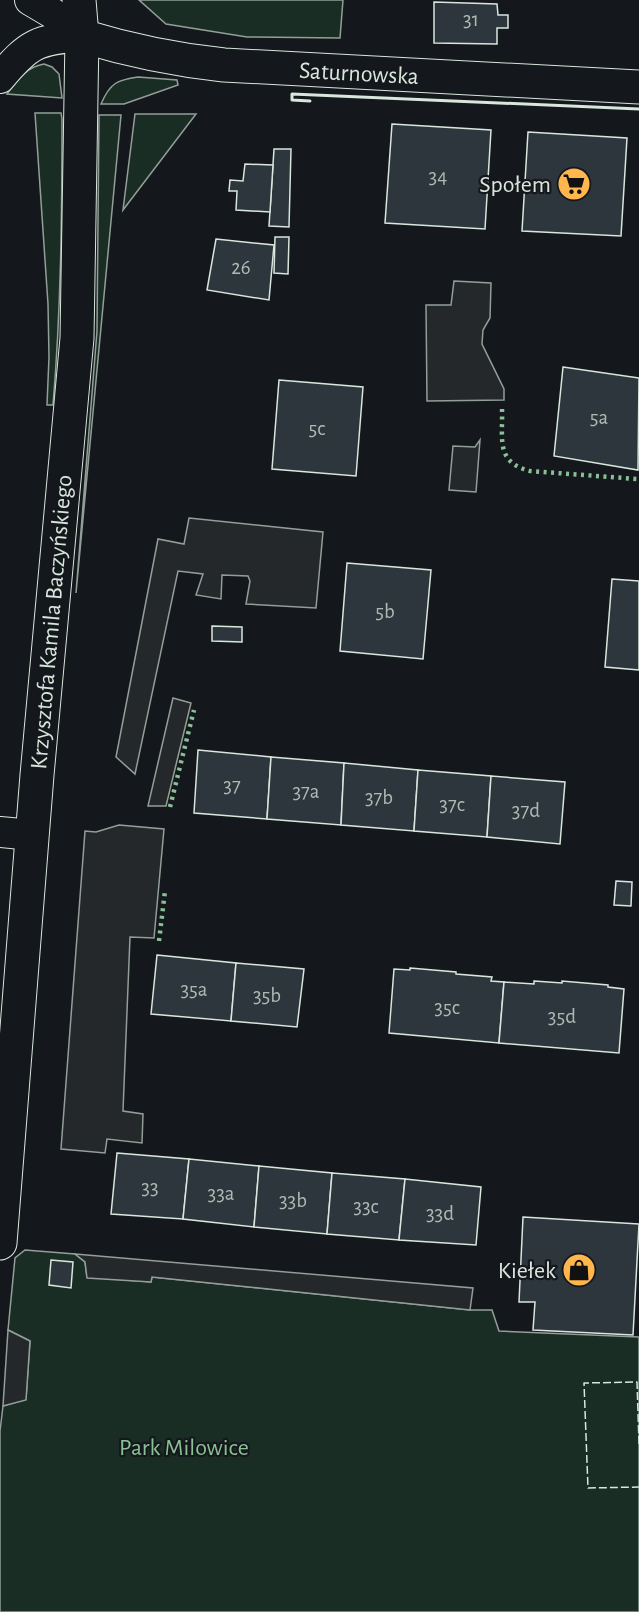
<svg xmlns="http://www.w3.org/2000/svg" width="639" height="1612" font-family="'Alegreya Sans',sans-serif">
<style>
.green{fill:#1a2d24;stroke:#939e99;stroke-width:1.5}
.parking{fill:#24282b;stroke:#939e99;stroke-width:1.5}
.building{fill:#2c363c;stroke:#d8e6dc;stroke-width:1.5}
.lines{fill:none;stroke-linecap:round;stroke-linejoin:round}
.minor-casing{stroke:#d8e6dc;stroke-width:32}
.tertiary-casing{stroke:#d8e6dc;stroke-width:35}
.minor{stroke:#14181c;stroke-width:30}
.tertiary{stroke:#14181c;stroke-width:33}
.hedge{stroke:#8ac095;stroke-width:4.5;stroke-dasharray:3 4.5;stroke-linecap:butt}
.fence{stroke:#d8e6dc;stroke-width:1.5;stroke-dasharray:8 3;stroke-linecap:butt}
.wall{stroke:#d8e6dc;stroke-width:3}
.labels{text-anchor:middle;stroke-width:4.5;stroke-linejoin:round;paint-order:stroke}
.number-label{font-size:21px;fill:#adbab4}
.street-label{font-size:24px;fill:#d8e6dc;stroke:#14181c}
.poi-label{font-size:24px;fill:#d8e6dc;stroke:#14181c;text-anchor:end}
.park-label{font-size:24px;fill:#8ac095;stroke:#14181c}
</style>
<rect width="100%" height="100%" fill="#14181c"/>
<g class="green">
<polygon points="139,0 343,0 340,38 247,37 166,24"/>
<path d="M44,64L52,67L59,74L62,98L7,94C17,80 26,67 44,64Z"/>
<path d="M138,77L177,80L178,85L124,104H101C110,83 117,80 138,77Z"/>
<path d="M35,113H61L62,119C62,215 61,310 53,405H47L49,357L48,304Z"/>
<polygon points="135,114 196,114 123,210"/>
<polygon points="99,115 121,115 76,593 97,331"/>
<polygon points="25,1250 75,1254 85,1262 87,1277 151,1282 152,1277 470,1310 492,1310 499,1331 639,1337 639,1612 0,1612 0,1431 3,1406 26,1399 30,1341 8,1330 15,1258"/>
</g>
<g class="parking">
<polygon points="454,281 491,283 490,318 483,330 482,344 504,389 504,400 427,401 426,305 451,305"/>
<polygon points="480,440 476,492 449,490 453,446 475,447"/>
<polygon points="189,518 323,532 316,608 246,604 250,581 248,576 222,575 221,599 196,595 203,574 178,571 135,774 116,757 158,539 184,544"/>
<polygon points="173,698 191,703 166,806 148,806"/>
<polygon points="119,825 164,829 154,938 130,937 123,1111 143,1114 142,1143 107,1139 105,1153 61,1149 85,831 96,832"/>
<polygon points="75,1254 473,1288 470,1310 152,1277 151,1282 87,1278 85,1262"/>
<polygon points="8,1330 30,1341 26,1400 3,1406"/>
</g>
<g class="building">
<polygon points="434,2 497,4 498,15 508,15 508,28 497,28 497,44 434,43"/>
<polygon points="392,124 491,130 485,229 385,223"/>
<polygon points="528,132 627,138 621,236 522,231"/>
<polygon points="274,149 291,149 289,227 269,226"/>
<polygon points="245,164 273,165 270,212 236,210 237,191 229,191 230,180 243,181"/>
<polygon points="275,237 289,237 288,274 274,273"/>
<polygon points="216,239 274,245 269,300 207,290"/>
<polygon points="563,367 639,378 638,470 554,456"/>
<polygon points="279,380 363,387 356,476 272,469"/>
<polygon points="347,563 431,570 423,659 340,651"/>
<polygon points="612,579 639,581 639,670 605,667"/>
<polygon points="212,626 242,627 242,642 212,641"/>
<polygon points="198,750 271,757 267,819 194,813"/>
<polygon points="271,757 344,763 341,825 267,819"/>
<polygon points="344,763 418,770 414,831 341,825"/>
<polygon points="418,770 491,776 487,837 414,831"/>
<polygon points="491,776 565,782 560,844 487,837"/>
<polygon points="616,881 632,882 631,906 614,905"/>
<polygon points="157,955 236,963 231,1021 151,1014"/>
<polygon points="236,963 304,969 297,1027 231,1021"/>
<polygon points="410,968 456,972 456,974 492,977 491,981 504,982 499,1043 389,1033 394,969 410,970"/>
<polygon points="534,981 562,983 562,981 608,985 608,987 624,989 619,1053 499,1043 504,982 534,984"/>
<polygon points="117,1153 189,1159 183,1219 111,1214"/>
<polygon points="189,1159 259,1166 254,1227 183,1219"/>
<polygon points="259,1166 332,1173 327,1234 254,1227"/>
<polygon points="332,1173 405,1179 399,1240 327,1234"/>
<polygon points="405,1179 481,1187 476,1245 399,1240"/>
<polygon points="523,1217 639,1224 633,1335 533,1330 535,1302 519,1302"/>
<polygon points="51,1260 73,1262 71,1288 49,1285"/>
</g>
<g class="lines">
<defs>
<g id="minor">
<polyline points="30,0 52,13 82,36"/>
<path d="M0,78C29,43 37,40 82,36"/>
<polyline points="0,832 32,835"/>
</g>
<g id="tertiary">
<path d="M82,36C128,50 176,60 224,65L639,87"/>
<polyline points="0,1243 37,775 77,338 82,36 79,0"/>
</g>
</defs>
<use href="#minor" class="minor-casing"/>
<use href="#tertiary" class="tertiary-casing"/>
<use href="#minor" class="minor"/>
<use href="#tertiary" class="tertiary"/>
<g class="hedge">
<path d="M502,409C503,439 495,462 530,471L637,479"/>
<polyline points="170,807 194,710"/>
<polyline points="159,941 165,891"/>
</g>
<polyline class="fence" points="639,1444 637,1382 584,1383 588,1488 639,1487"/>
<polyline class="wall" points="310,101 292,100 292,94 639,109"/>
</g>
<defs>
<symbol id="supermarket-disc" viewBox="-11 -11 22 22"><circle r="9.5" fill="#ffb74d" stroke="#14181c"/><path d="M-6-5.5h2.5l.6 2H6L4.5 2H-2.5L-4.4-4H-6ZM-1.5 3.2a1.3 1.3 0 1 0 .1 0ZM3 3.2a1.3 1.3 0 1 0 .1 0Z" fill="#111"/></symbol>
<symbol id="shop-disc" viewBox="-11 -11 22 22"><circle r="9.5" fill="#ffb74d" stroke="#14181c"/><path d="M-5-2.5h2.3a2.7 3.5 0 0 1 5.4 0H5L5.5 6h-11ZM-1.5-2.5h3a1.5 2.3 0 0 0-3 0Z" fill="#111"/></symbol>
</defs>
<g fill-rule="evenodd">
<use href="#supermarket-disc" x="555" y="165" width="38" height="38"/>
<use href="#shop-disc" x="560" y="1251" width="38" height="38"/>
</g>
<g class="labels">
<g class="number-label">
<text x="471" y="26">31</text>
<text x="438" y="183">34</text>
<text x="241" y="274">26</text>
<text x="599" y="424">5a</text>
<text x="317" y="435">5c</text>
<text x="385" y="618">5b</text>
<text x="232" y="792">37</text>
<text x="306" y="798">37a</text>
<text x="379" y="804">37b</text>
<text x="452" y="811">37c</text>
<text x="526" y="817">37d</text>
<text x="194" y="996">35a</text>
<text x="267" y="1002">35b</text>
<text x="447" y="1014">35c</text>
<text x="562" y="1023">35d</text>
<text x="150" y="1194">33</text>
<text x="221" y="1200">33a</text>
<text x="293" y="1207">33b</text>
<text x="366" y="1213">33c</text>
<text x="440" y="1220">33d</text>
</g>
<g class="street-label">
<text transform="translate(359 73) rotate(3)" y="8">Saturnowska</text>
<text transform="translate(51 622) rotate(-85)" y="8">Krzysztofa Kamila Baczyńskiego</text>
</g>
<g class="poi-label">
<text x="551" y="192">Społem</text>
<text x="556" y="1278">Kiełek</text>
</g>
<g class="park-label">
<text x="184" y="1455">Park Milowice</text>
</g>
</g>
</svg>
